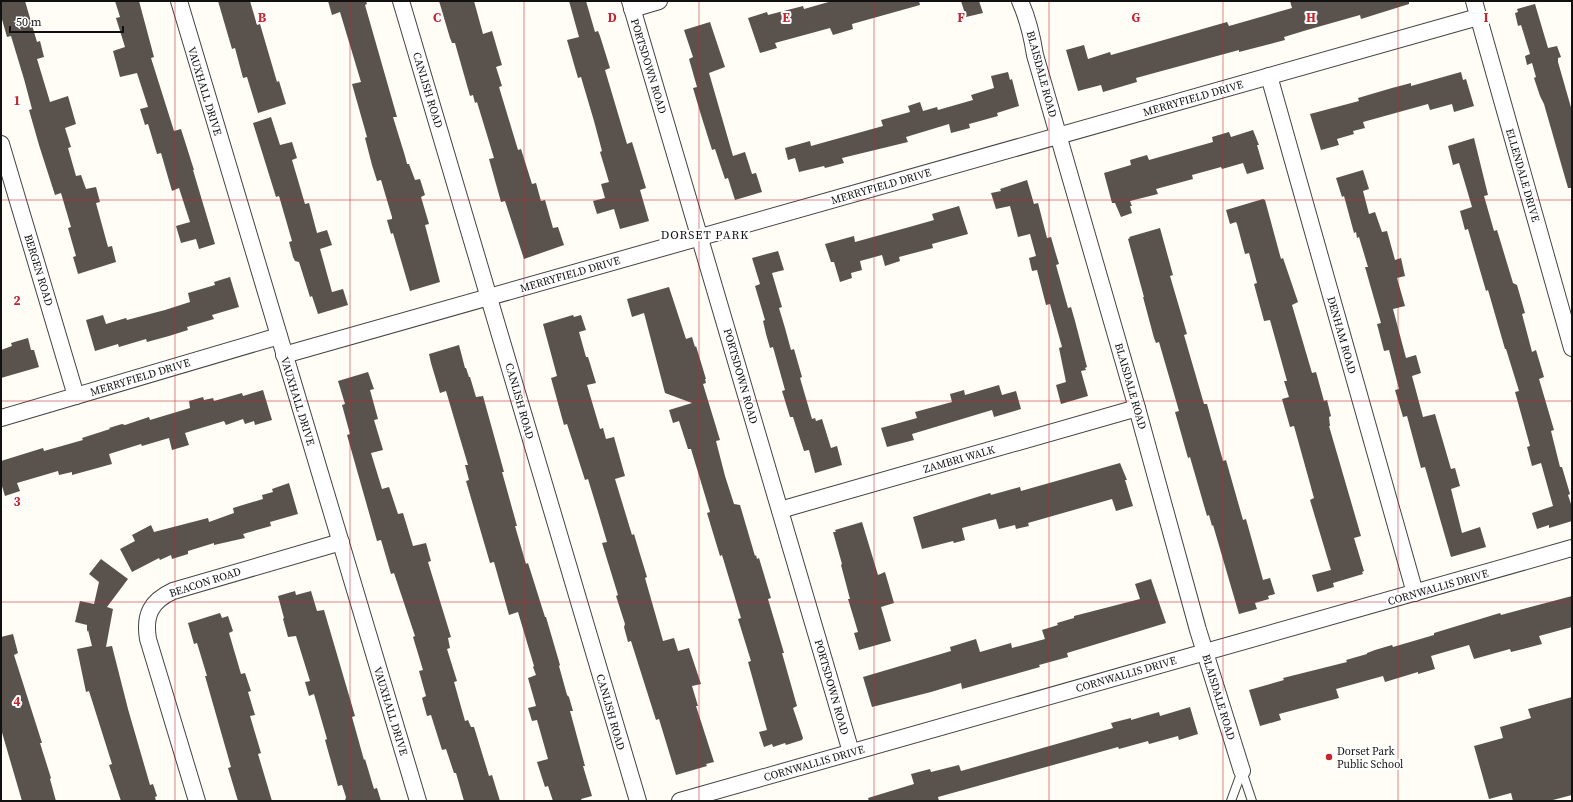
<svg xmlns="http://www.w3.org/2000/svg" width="1573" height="802" font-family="'Source Serif 4',serif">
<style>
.building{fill:#5a524d}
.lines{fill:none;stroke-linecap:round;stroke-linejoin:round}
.lane-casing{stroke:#444;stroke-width:10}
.street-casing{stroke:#444;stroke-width:18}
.lane{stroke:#fff;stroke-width:8}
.street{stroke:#fff;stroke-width:16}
.grid{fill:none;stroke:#c4262e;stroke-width:1;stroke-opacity:0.55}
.poi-dot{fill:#c4262e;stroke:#fff;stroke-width:1.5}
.labels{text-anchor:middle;stroke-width:4;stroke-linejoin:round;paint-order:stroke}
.street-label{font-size:11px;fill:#111;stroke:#fff}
.poi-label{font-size:11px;fill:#111;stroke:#fff;text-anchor:start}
.neighbourhood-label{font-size:12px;letter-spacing:1px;fill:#111;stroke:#fff}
.grid-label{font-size:13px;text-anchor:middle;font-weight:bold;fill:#c4262e;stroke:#fff;stroke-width:4;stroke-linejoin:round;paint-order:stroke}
</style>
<rect width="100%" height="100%" fill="#fffdf5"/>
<g class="building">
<polygon points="1,1 25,1 37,42 40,41 44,57 37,59 50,102 68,96 76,124 65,128 71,147 68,148 76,176 81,175 86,189 96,187 100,202 96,203 108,247 112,246 116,262 78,274 73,257 76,256 68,228 71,227 61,193 55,195 39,145 29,110 32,109 24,79 11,36 7,37 1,16"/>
<polygon points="115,1 139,1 154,57 151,58 174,131 181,129 194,170 193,170 215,244 199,249 196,239 181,243 176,226 190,222 179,188 172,191 161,153 157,154 148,124 145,125 140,109 148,107 137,73 120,77 113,51 125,47 116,18 120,17"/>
<polygon points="218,1 250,1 257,25 260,24 277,82 279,81 286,104 258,113 247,77 243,78 235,48 232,49"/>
<polygon points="328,1 366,1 367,4 365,5 397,117 393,117 405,156 407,164 409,164 415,180 420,179 425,195 421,197 429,224 425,225 440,282 410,291 393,233 391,234 387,220 392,219 392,217 381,180 377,181 372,165 365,138 367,137 352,84 361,82 340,12 332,15"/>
<polygon points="439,1 474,1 483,34 492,31 502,65 496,67 502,86 499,87 518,150 521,149 532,184 536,183 541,201 545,200 553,228 558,227 564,245 524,259 505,201 501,202 489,159 494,158 477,102 475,103 473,95 470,96 455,43 452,43 450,38"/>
<polygon points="569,1 586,1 595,32 598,31 600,36 610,68 605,70 627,144 632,142 646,188 640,190 649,221 620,229 614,209 597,214 593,201 605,198 601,184 609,182 600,152 602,151 594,121 581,77 578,78 567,40 579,37"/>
<polygon points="832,1 919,1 920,5 852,24 853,29 833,35 830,28 775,43 777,48 760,53 748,18 767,12 768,15 803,6 804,9"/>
<polygon points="961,1 979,1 983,13 966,17"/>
<polygon points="1290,1 1409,1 1409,4 1361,19 1360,15 1307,30 1284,37 1285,40 1239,52 1239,50 1158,72 1136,78 1137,82 1103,92 1101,85 1078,91 1066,50 1084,45 1088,59 1110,52 1111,55 1227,22 1229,26 1292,8"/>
<polygon points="1535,4 1548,48 1557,46 1561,57 1558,58 1558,62 1572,111 1572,188 1568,188 1544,104 1540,96 1534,78 1536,77 1532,63 1527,65 1525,56 1530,54 1521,25 1518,26 1515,13 1518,12 1517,9"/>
<polygon points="710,22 725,67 709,73 733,156 745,152 752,174 756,173 762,192 735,200 728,178 725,179 715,149 712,150 701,115 693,88 697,87 689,59 693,57 684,30"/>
<polygon points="1008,72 1010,80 1012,79 1019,106 997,113 998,116 969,124 970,128 951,133 949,124 906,137 908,142 842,158 844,163 825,168 824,166 799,172 795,158 788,160 785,148 810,141 811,146 883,126 881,120 910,112 908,106 920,102 923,111 937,107 938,110 973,100 971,95 994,88 991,76"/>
<polygon points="1461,72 1463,80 1466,79 1474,106 1454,112 1452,104 1430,110 1428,104 1363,122 1365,128 1353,131 1354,134 1337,139 1339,145 1321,150 1310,114 1359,101 1358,98 1392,88 1411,83 1411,86"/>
<polygon points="271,117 280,145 292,142 297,158 292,160 305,204 309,203 317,233 327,230 332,245 320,249 332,292 343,289 348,305 318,314 312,296 310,297 299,262 295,261 293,257 289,242 292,241 279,196 276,197 253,123"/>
<polygon points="1253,130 1259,145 1257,145 1264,169 1247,174 1243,163 1222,169 1221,167 1192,175 1193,179 1156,189 1158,194 1130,201 1132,206 1130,206 1132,213 1121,217 1115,203 1112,203 1104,173 1131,165 1130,160 1147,155 1149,160 1213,142 1212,137 1229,132 1231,137"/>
<polygon points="1474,138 1488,195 1484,196 1494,231 1497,230 1513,283 1517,285 1525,313 1522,314 1532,352 1536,350 1544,377 1539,379 1554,430 1551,431 1560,467 1562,467 1570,494 1568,495 1572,507 1572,521 1549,528 1549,525 1537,529 1532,513 1553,506 1541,463 1532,466 1527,447 1530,446 1515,392 1519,391 1506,349 1505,349 1488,290 1486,291 1484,284 1468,229 1465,230 1460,211 1472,207 1459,163 1453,165 1448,146"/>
<polygon points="1363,170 1369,189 1363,191 1369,214 1375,212 1382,232 1387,231 1395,260 1401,258 1405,276 1397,278 1405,306 1393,309 1406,358 1416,355 1421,373 1412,376 1423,417 1435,414 1451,469 1455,468 1460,486 1451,489 1462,533 1480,527 1486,547 1451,557 1425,467 1421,468 1407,416 1403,417 1395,390 1399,389 1389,350 1384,351 1377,324 1381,323 1365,267 1368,267 1359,237 1357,238 1356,232 1354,233 1344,196 1342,197 1336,178"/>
<polygon points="1027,180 1034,204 1038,203 1047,238 1051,237 1055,251 1059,264 1056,265 1068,308 1071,307 1075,321 1087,367 1085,368 1086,370 1081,371 1088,396 1061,404 1056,385 1066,382 1059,348 1062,347 1050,304 1046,305 1037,270 1032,271 1029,258 1036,256 1030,234 1018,237 1010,206 996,209 991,193 1001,191 1000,189"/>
<polygon points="1263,199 1265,200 1281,259 1283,258 1298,302 1292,305 1312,373 1316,372 1324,401 1327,400 1331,416 1329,417 1330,426 1329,426 1361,536 1354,538 1364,571 1362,572 1363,574 1333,583 1334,587 1317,592 1312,575 1331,570 1310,500 1314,498 1294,426 1290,427 1282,399 1289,397 1284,381 1287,381 1270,320 1264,321 1254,284 1257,283 1249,253 1245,254 1237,224 1236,222 1230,224 1226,210"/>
<polygon points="959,206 968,234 932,244 933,248 899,257 900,261 885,266 882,255 860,261 862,270 851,273 852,278 840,282 834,262 831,262 825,244 854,236 855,242 913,226 934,220 932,214"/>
<polygon points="1160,228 1173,275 1170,276 1187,334 1184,335 1204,404 1207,404 1223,461 1226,460 1243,520 1246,519 1263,580 1270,578 1275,594 1268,596 1269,599 1255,603 1257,609 1239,614 1213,525 1212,526 1209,515 1207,516 1190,457 1188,458 1175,412 1179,411 1159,342 1156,343 1154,338 1143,297 1144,297 1128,239 1130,238 1129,237"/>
<polygon points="778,251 784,270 772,273 782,307 779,308 785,328 791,350 794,349 802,377 800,378 812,419 815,418 816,421 822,419 831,448 837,446 842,465 815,473 809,450 804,451 793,417 790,417 782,391 785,390 773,347 770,348 766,334 763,321 765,320 755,286 760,284 752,258"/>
<polygon points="230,277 239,307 212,315 214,319 187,327 188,330 169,336 147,342 146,339 119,347 118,344 95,351 86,320 103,315 106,324 126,318 127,320 165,310 190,302 188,293 215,285 214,282"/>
<polygon points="669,287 686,339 692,337 695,347 696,346 706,379 705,379 706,383 703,384 720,440 716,441 725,476 734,504 740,505 755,556 756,555 757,559 759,558 771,598 768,599 784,653 782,653 797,706 793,708 803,738 802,740 786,745 785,743 773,747 772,744 764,747 759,732 767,730 748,662 751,661 738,619 741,618 722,555 720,556 707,513 710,512 691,449 688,449 679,421 673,423 669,410 692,403 665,393 644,313 632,317 627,299"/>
<polygon points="573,315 574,317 581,315 586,330 579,332 586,357 588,357 596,383 587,385 600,429 603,428 606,439 614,437 625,476 615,479 632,535 634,534 639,551 647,577 645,578 663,641 674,638 678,651 689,648 701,684 692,686 698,706 696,706 714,762 706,764 707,766 676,775 659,719 656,720 631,641 628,642 624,627 625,624 616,596 618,595 602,543 607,542 599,515 588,479 585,480 567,424 564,425 551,378 557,376 543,324"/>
<polygon points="28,338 31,350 34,350 39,367 1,378 1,350 12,346 11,343"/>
<polygon points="459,345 465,368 466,368 469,377 470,377 476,397 483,396 504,472 502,472 517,526 515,526 526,564 528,563 545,617 546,617 560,665 559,666 567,695 569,697 573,711 570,711 585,766 583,766 592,796 581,799 582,801 553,801 548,786 545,787 537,762 548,759 537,720 532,721 528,708 536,706 528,678 536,675 533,667 534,666 518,612 509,615 494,562 490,563 466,481 469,480 465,465 468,465 459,435 446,391 440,393 431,363 429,354"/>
<polygon points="368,372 374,389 370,390 378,419 374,420 383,450 371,453 382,489 389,487 398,514 403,513 413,546 426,543 431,561 428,562 451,637 448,638 450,648 447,649 457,681 454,682 465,721 468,720 471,727 474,727 489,776 492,775 500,801 464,801 456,773 454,773 446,749 442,750 431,715 427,716 422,698 426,696 419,671 423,670 413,637 415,636 394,573 391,574 381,540 377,541 347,435 350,434 342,405 345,404 338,381"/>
<polygon points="999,385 1002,395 1016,391 1021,409 994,417 992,410 912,434 914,440 887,447 881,428 917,418 915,412 952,402 950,394 964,390 965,395"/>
<polygon points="263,390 272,420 255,425 254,421 245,424 243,419 226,425 224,421 185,433 189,445 172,450 169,438 142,446 141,444 109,454 112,464 72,475 72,472 59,475 58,471 17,483 20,491 5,496 1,483 1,461 43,448 44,451 83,440 82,438 110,429 109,428 122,424 125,425 149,417 150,420 190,408 189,401 203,397 204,400 213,398 214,401 242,393 243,396"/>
<polygon points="1120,463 1127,480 1125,480 1133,506 1116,511 1112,499 1028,523 1029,526 1016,529 1015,525 999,529 996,519 962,528 965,540 954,543 953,541 922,549 913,517 990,493 991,495 1020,487 1021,491"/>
<polygon points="289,483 298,514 270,522 271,526 243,534 245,538 214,545 214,543 188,551 188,554 172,559 171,555 160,560 159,558 132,572 120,549 135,541 132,535 151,525 154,532 208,518 209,522 234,513 233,508 263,499 262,495 273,492 272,489"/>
<polygon points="862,522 878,575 885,572 894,603 881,607 891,641 859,650 854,633 858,632 848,599 850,599 841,565 842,564 833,532 836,532 835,530"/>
<polygon points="101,559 128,579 107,607 113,609 106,647 112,646 128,709 150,785 153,784 157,796 155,797 156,801 121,801 109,765 112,764 89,691 86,692 77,649 92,646 88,630 87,632 87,625 75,622 80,601 94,604 99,582 89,574"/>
<polygon points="1151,579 1166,623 1067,653 1068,657 1039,665 1040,667 962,689 961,683 931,692 872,707 863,677 951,651 950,647 976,639 980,652 1011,643 1012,648 1045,639 1042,630 1058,625 1057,623 1074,618 1074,616 1140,599 1135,584"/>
<polygon points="295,591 296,595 311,591 317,611 324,610 355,716 352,717 364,760 365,759 374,789 377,788 381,801 345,801 346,797 342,785 338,786 325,740 327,739 314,694 309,696 305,682 310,681 296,636 288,637 283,619 284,618 278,596"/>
<polygon points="1572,596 1572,627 1539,636 1542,644 1511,652 1510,649 1474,659 1469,645 1431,656 1435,669 1418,674 1418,672 1385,682 1383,676 1336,689 1339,698 1279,714 1281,720 1260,726 1249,690 1284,680 1283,678 1347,662 1346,660 1367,654 1367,653 1375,650 1392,645 1393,647 1434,635 1434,633 1500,613 1501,615"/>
<polygon points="220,613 222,618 228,616 233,631 229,633 241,674 245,673 251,691 248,692 255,715 250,716 261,753 258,754 272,801 238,801 228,768 231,767 205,676 207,676 197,643 194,644 188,623"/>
<polygon points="13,634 18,653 14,655 42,743 40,743 51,778 50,779 56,801 22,801 1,729 1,637"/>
<polygon points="1572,697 1572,795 1549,801 1513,801 1511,793 1489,799 1474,746 1503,738 1500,727 1531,718 1528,709"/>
<polygon points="1190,707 1198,734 1179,740 1178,736 1149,744 1148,741 1119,749 1118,747 938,797 939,801 869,801 868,798 914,784 911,774 930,769 931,772 959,765 961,771 1113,728 1111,723 1131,718 1131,720 1159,712 1160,716"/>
</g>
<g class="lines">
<defs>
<g id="lane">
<polyline points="1242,771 1252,801"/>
<polyline points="1231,801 1242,771"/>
</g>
<g id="street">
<polyline points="179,1 418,801"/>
<polyline points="401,1 638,801"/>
<polyline points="630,1 851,752"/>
<path d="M1020,1C1028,19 1032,36 1035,55L1137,408L1198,630L1242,771"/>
<polyline points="1474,1 1572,348"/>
<polyline points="632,9 659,1"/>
<polyline points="1269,76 1415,593"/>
<polyline points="1,144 76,396"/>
<polyline points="284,355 1478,17"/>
<polyline points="1,418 279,336"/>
<polyline points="780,510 1137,408"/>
<path d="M197,801L148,639C144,615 151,601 173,591L341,542"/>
<polyline points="680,801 1572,548"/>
</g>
</defs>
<use href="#lane" class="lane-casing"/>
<use href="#street" class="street-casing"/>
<use href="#lane" class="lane"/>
<use href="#street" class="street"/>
</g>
<path class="grid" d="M175,1V801M350,1V801M524,1V801M699,1V801M874,1V801M1049,1V801M1223,1V801M1398,1V801M1,200H1572M1,401H1572M1,602H1572"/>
<circle class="poi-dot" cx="1329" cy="757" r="4"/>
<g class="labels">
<g class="street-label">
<text transform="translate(649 66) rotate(73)" y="4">PORTSDOWN ROAD</text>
<text transform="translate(1042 74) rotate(75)" y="4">BLAISDALE ROAD</text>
<text transform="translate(428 90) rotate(73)" y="4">CANLISH ROAD</text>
<text transform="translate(205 91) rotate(73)" y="4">VAUXHALL DRIVE</text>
<text transform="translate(1193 98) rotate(-16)" y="4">MERRYFIELD DRIVE</text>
<text transform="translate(1523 175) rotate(74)" y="4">ELLENDALE DRIVE</text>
<text transform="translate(881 186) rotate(-16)" y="4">MERRYFIELD DRIVE</text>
<text transform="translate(39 270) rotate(73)" y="4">BERGEN ROAD</text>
<text transform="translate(570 274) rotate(-16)" y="4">MERRYFIELD DRIVE</text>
<text transform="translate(1342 335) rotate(74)" y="4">DENHAM ROAD</text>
<text transform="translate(741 376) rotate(74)" y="4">PORTSDOWN ROAD</text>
<text transform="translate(140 377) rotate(-17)" y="4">MERRYFIELD DRIVE</text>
<text transform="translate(1131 386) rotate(74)" y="4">BLAISDALE ROAD</text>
<text transform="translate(298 401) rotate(73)" y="4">VAUXHALL DRIVE</text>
<text transform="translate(520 401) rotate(74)" y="4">CANLISH ROAD</text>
<text transform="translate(959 459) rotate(-16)" y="4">ZAMBRI WALK</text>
<text transform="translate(205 582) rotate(-18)" y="4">BEACON ROAD</text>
<text transform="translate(1438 587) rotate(-16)" y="4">CORNWALLIS DRIVE</text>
<text transform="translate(1126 674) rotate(-16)" y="4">CORNWALLIS DRIVE</text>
<text transform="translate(832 687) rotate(74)" y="4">PORTSDOWN ROAD</text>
<text transform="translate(1219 697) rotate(73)" y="4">BLAISDALE ROAD</text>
<text transform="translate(391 711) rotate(73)" y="4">VAUXHALL DRIVE</text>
<text transform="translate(611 712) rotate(74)" y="4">CANLISH ROAD</text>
<text transform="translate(814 763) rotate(-16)" y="4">CORNWALLIS DRIVE</text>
</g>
<g class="poi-label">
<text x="1337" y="755">Dorset Park<tspan x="1337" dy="13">Public School</tspan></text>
</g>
<g class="neighbourhood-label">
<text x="705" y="239">DORSET PARK</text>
</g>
</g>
<g class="grid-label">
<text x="262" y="22">B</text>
<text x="437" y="22">C</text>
<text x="612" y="22">D</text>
<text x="786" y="22">E</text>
<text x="961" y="22">F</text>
<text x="1136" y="22">G</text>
<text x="1311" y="22">H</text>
<text x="1486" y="22">I</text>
<text x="17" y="105">1</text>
<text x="17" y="305">2</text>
<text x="17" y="506">3</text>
<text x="17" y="706">4</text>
</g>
<rect width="1573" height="802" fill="none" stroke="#111111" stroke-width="4"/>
<path d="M10 26v6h113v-6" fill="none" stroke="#111111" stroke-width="2"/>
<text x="16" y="26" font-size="12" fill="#111111" stroke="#ffffff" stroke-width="3" paint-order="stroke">50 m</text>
</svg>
